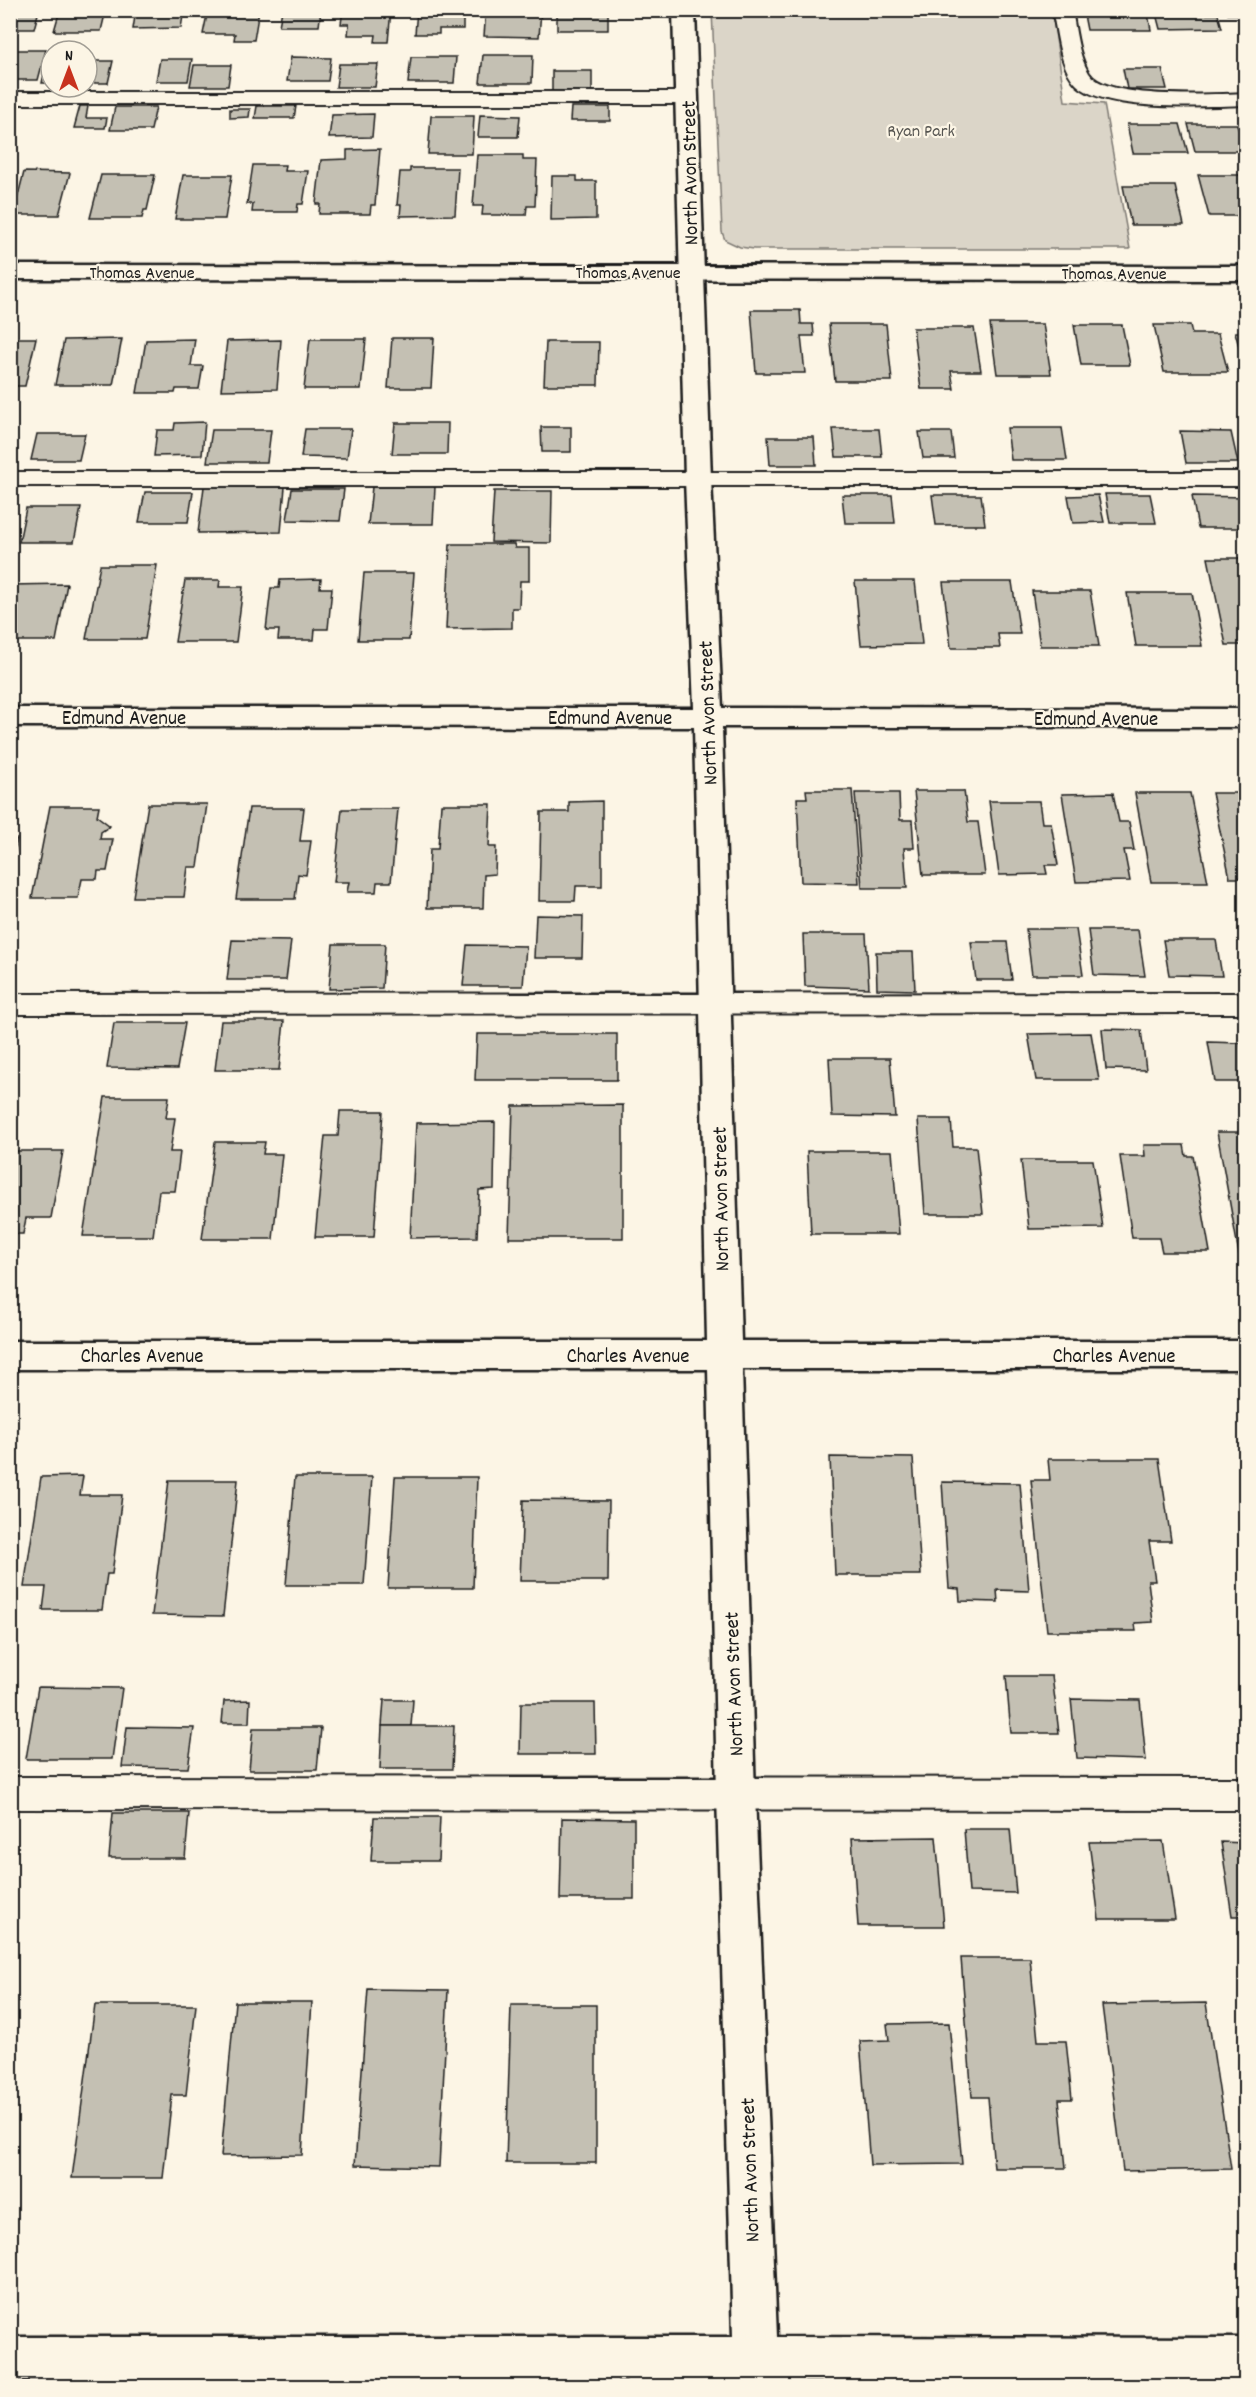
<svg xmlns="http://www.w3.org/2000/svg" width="1256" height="2397" font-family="Dekko,sans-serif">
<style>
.green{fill:#dbd5c8;stroke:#7c7872;stroke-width:1.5}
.building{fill:#c4c0b3;stroke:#1c1c1c;stroke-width:1.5}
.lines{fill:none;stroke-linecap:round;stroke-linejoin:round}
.lane-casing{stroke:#1c1c1c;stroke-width:4}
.street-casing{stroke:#1c1c1c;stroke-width:5}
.secondary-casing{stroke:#1c1c1c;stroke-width:5}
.lane{fill:#fcf5e5;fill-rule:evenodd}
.street{fill:#fcf5e5;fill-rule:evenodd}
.secondary{fill:#fcf5e5;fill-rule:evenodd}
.labels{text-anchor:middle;stroke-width:4.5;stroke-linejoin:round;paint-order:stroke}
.far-park-label{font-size:18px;fill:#555450;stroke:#fcf5e5}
.far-street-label{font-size:18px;fill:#1c1c1c;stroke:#fcf5e5}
.street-label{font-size:21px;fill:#1c1c1c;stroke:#fcf5e5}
</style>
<rect width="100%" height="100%" fill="#fcf5e5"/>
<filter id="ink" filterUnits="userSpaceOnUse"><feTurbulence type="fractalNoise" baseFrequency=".0167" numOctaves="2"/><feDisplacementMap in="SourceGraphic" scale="12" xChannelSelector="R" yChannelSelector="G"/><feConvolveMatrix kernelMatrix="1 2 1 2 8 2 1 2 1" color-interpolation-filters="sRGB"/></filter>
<g filter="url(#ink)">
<polygon class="green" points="712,11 1052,11 1065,101 1104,104 1130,249 754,249 740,247 725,240 722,232"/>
<g class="building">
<polygon points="10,10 39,10 34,29 10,29"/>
<polygon points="60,10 106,10 101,31 54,31"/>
<polygon points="136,10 184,10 181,28 133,29"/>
<polygon points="208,10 259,10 254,40 234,40 235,34 203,34"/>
<polygon points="282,10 321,10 319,26 279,26"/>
<polygon points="343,10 391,10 388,42 375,42 376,35 348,35 349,24 341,24"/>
<polygon points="417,10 463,10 463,29 439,29 439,34 415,34"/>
<polygon points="486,10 541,10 539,37 484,36"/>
<rect x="557" y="10" width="51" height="20"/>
<polygon points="1083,10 1134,10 1135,14 1148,14 1151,30 1087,30"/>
<polygon points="1155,10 1201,10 1202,14 1218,14 1222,28 1160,29"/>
<polygon points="1227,10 1246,10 1246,32 1238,14 1228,14"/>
<polygon points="10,50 46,50 38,80 10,80"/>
<polygon points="483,55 533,55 532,83 480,83"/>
<polygon points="291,57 331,58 328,81 287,81"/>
<polygon points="411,57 456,57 454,83 408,83"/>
<polygon points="160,59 192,59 188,81 156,81"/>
<polygon points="47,61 51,61 51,83 42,83"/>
<polygon points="87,61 113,61 108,83 87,83"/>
<polygon points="339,64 378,64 375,87 336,87"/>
<polygon points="194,65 231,65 228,86 190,86"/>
<polygon points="1123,69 1162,69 1167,89 1127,89"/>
<rect x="552" y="71" width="40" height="20"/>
<polygon points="80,106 88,106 86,118 107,118 105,128 74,128"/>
<polygon points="257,106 296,106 294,118 255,118"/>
<polygon points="115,107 156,107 151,130 110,130"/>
<polygon points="571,107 610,107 610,121 570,121"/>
<polygon points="230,109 250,109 249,117 230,118"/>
<polygon points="374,114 372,137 329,138 332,115"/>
<polygon points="480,115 520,116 518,137 478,137"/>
<polygon points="431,116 474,116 472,154 428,154"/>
<polygon points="1127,124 1180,124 1188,153 1133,153"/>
<polygon points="1188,124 1237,124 1244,151 1195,151"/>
<polygon points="380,149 375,205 371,205 370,214 319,214 320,204 316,204 321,160 347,159 347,150"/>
<polygon points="477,155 523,155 523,160 537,160 535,206 527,206 526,215 482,215 483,206 473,206"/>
<polygon points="253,165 285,165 284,171 308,171 303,204 298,204 297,212 252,212 253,204 247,204"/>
<polygon points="410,168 458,168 455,215 400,216 401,205 397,205 400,172 410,172"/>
<polygon points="24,172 70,173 59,215 13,215"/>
<polygon points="101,175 155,175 147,210 144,210 142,218 90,218"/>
<polygon points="183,175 232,175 225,219 175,219"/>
<polygon points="1198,175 1246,175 1246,216 1209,216"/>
<polygon points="552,176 577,176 577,181 596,181 596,219 551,220"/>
<polygon points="1123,186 1175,186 1184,225 1131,225"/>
<polygon points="751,310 800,310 801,324 813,324 814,336 801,336 805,373 756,373"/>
<polygon points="829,324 886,324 892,381 835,381"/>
<polygon points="990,324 1043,324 1051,374 997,374"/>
<polygon points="1074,325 1122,325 1130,365 1081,365"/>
<polygon points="1154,325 1190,325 1192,334 1218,334 1228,372 1164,372"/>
<polygon points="913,328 974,328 981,371 951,371 954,389 921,389"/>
<polygon points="1235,332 1246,332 1246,372"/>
<polygon points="10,338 36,338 25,386 15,386 12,402"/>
<polygon points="392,338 434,338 431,388 388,388"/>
<polygon points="122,339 113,385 55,385 64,340"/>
<polygon points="195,339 191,366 203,366 199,389 176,389 175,393 137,393 146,340"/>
<polygon points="310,339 366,339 361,389 304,389"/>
<polygon points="281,340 277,389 221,390 227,341"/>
<polygon points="546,342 599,342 598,385 544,385"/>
<polygon points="205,422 202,455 154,456 157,430 174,430 175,423"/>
<polygon points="395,423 448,423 447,454 392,454"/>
<polygon points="541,427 571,427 571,452 542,452"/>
<polygon points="1007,428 1062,428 1067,460 1011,460"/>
<polygon points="305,429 351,429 347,458 301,457"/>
<polygon points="833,429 879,429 882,457 836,457"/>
<polygon points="212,430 271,430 267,462 207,462"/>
<polygon points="1180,431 1231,432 1238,463 1186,463"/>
<polygon points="919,432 951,432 954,458 923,458"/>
<polygon points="37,434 85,434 79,460 31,460"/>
<polygon points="768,437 814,437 816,465 770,465"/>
<polygon points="204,487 285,487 281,532 198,533"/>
<polygon points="372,487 435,487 433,524 368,524"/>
<polygon points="292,489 344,489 340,521 287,520"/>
<polygon points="494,491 552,491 551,543 491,542"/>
<polygon points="145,492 193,492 188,522 139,522"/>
<polygon points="1105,494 1150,494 1156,523 1110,523"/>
<polygon points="842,495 892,495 895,523 845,523"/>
<polygon points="932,495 981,495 985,525 936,525"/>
<polygon points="1098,495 1104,522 1073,523 1068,496"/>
<polygon points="1192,496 1246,497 1246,528 1198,528"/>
<polygon points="26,508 81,508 74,542 19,542"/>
<polygon points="450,544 514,544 515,548 529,548 529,581 520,581 519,608 512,608 512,628 446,629"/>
<polygon points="1208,558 1245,558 1246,645 1226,645"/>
<polygon points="100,565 157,565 145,639 86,639"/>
<polygon points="364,573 414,573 409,640 358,640"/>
<polygon points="321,579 320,588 332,588 328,629 315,629 314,640 278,640 279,630 266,630 271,588 279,588 280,580"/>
<polygon points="185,580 220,580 219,587 243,587 236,642 175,642"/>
<polygon points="855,581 915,581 922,644 861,645"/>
<polygon points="943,582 1012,582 1020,634 998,634 1000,648 951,648"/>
<polygon points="67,584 56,641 10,641 10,585"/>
<polygon points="1032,591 1090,591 1099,646 1040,646"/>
<polygon points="1127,593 1192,593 1202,646 1136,646"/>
<polygon points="806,790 852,790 859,883 801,882 797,798 807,798"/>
<polygon points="914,791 964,791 968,822 978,822 985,875 923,875"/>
<polygon points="855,793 899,793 900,820 912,820 914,848 904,848 907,888 862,888"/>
<polygon points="1113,793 1119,822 1129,822 1134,850 1124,850 1130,881 1076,882 1062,794"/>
<polygon points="1135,793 1190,793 1208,882 1151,882"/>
<polygon points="1212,793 1246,793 1246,878 1230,878"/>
<polygon points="602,801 602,886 576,886 575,901 539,901 541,812 569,812 569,802"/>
<polygon points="989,801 1039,801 1042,823 1051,823 1058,865 1045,865 1047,874 999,875"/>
<polygon points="148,804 207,804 198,867 188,867 184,897 133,897"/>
<polygon points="441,804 491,804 489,847 496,847 495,874 484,875 483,908 427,908 430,849 438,849"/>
<polygon points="50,806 99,806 97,816 110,826 101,832 100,839 113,839 107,871 98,871 97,879 82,879 78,898 32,898"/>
<polygon points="249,808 304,808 300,841 311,841 306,875 298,874 295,899 236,899"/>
<polygon points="342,809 398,809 391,882 377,882 376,892 347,892 349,882 334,882"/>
<polygon points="10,839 17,839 11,871 10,871"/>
<polygon points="536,915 583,916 582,958 534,958"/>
<polygon points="1026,929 1076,929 1083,975 1032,975"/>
<polygon points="1088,930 1138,930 1145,976 1094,975"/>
<polygon points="803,934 866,934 869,988 805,986"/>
<polygon points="232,940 291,941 286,980 227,980"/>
<polygon points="1163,940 1216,940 1222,976 1169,975"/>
<polygon points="971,942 1007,942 1012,980 976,980"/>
<polygon points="333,944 385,944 382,988 329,989"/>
<polygon points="467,945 526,946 523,986 463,986"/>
<polygon points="876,952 913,952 915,990 877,989"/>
<polygon points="221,1021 284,1021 279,1070 215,1070"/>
<polygon points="114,1023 185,1023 177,1069 107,1068"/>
<polygon points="1102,1029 1141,1030 1146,1070 1106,1069"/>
<polygon points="1091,1033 1099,1080 1036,1080 1028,1034"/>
<polygon points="477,1034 617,1034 617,1080 475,1080"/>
<polygon points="1208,1042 1241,1043 1246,1082 1215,1082"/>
<polygon points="829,1058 890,1058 895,1117 832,1116"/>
<polygon points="105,1097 169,1097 166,1118 175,1118 170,1152 180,1152 175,1191 159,1191 153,1236 83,1236"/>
<polygon points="623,1105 623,1238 509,1238 513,1106"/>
<polygon points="340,1111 383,1111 374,1237 315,1237 325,1136 338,1136"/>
<polygon points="918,1119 951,1119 953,1147 976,1147 983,1214 925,1214"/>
<polygon points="495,1122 494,1189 479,1190 477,1237 410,1238 416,1123"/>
<polygon points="1217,1132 1246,1132 1246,1254 1239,1254"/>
<polygon points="215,1142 265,1142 263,1154 282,1154 273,1239 202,1239"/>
<polygon points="1144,1145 1184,1145 1186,1156 1193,1156 1210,1252 1162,1252 1159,1238 1132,1238 1120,1156 1145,1156"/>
<polygon points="10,1151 63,1151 51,1218 26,1218 23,1234 10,1234"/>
<polygon points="807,1151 892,1151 899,1234 811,1234"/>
<polygon points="1021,1160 1093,1160 1103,1228 1029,1229"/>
<polygon points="830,1457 913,1458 921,1575 835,1575"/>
<polygon points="1048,1459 1159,1459 1171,1541 1149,1541 1155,1581 1148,1581 1153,1622 1135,1623 1136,1631 1047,1631 1031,1480 1050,1480"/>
<polygon points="83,1476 80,1495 122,1495 112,1574 107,1574 102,1610 43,1610 46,1587 24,1587 41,1477"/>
<polygon points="295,1477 372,1477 364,1585 286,1585"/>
<polygon points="395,1477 477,1477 473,1588 388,1588"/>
<polygon points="169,1480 238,1480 223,1616 152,1615"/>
<polygon points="942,1482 1020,1483 1029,1591 997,1590 998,1602 960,1601 959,1589 949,1588"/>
<polygon points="523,1500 609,1501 608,1581 520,1581"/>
<polygon points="1006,1676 1052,1676 1059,1733 1011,1733"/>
<polygon points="38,1687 122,1688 112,1759 26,1759"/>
<polygon points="1071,1699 1140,1700 1146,1760 1077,1758"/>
<polygon points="250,1700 249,1723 222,1723 224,1701"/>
<polygon points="384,1700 413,1700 411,1726 382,1726"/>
<polygon points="521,1703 595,1703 596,1754 520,1754"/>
<polygon points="382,1726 454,1726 452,1769 380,1769"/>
<polygon points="127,1727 194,1728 188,1768 122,1767"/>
<polygon points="253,1728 321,1728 317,1770 249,1770"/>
<polygon points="113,1813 189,1813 185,1858 109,1858"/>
<polygon points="374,1817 440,1817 438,1861 371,1861"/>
<polygon points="562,1818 634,1819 634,1899 560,1899"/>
<polygon points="964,1829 1010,1829 1016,1893 969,1892"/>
<polygon points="936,1837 944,1926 858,1926 852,1838"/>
<polygon points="1163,1841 1175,1919 1099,1919 1089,1842"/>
<polygon points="1221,1842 1246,1843 1246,1916 1232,1916"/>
<polygon points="961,1958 1030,1958 1038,2041 1066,2041 1072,2099 1059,2099 1066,2168 994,2168 988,2097 972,2097"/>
<polygon points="368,1989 448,1990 439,2167 355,2165"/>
<polygon points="235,2002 312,2002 302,2155 221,2156"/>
<polygon points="1206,2003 1231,2169 1123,2171 1102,2005"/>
<polygon points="95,2005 196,2005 186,2095 172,2095 163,2178 72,2178"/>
<polygon points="511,2005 596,2005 596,2163 506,2163"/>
<polygon points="949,2023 962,2164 870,2165 860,2041 889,2040 887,2024"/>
</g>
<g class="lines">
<defs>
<g id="lane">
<path d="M1052,10H1072C1076,30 1078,55 1089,73C1107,101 1214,94 1246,93V105C1205,106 1108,113 1077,85C1059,67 1058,34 1052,10Z"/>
<polygon points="10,92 688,92 695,94 698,98 695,102 688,104 10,104"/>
<rect x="10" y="472" width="1236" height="14"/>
<polygon points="1246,993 1246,1013 10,1014 10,994"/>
<polygon points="10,1777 1246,1778 1246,1810 10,1809"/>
</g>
<polygon id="street" points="673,10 695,10 711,479 722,708 1246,709 1246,727 722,727 741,1341 1246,1341 1246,1369 742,1369 755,1795 777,2337 1246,2338 1246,2382 779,2382 779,2386 735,2386 735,2382 10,2381 10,2337 733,2337 717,1795 708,1369 10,1369 10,1341 707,1341 694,727 10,726 10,708 694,708 685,479"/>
<polygon id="secondary" points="10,265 1246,266 1246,280 10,279"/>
</defs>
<use href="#lane" class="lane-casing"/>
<use href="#street" class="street-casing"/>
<use href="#secondary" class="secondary-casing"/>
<use href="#lane" class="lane"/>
<use href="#street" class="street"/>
<use href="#secondary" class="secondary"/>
</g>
</g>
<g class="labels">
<g class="far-park-label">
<text x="921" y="136">Ryan Park</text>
</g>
<g class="far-street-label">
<text x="142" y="278">Thomas Avenue</text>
<text x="628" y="278">Thomas Avenue</text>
<text x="1114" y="279">Thomas Avenue</text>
</g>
<g class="street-label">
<text transform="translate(689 173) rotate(-91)" y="7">North Avon Street</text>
<text transform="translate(707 713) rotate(-92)" y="7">North Avon Street</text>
<text x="124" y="724">Edmund Avenue</text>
<text x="610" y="724">Edmund Avenue</text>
<text x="1096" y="725">Edmund Avenue</text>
<text transform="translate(720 1199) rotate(-91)" y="7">North Avon Street</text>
<text x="142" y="1362">Charles Avenue</text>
<text x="628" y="1362">Charles Avenue</text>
<text x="1114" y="1362">Charles Avenue</text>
<text transform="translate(733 1684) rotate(-92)" y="7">North Avon Street</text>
<text transform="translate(749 2170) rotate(-92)" y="7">North Avon Street</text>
</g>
</g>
<rect width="1256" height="2397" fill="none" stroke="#fcf5e5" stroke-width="36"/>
<rect x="18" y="18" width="1220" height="2361" fill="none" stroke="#1c1c1c" stroke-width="2" filter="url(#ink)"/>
<g transform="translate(69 69)"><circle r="28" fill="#fcf5e5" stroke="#a29e95" stroke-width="1.5"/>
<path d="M0-4.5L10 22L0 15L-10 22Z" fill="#c8321e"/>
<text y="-9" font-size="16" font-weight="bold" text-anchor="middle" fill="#1c1c1c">N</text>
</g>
</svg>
